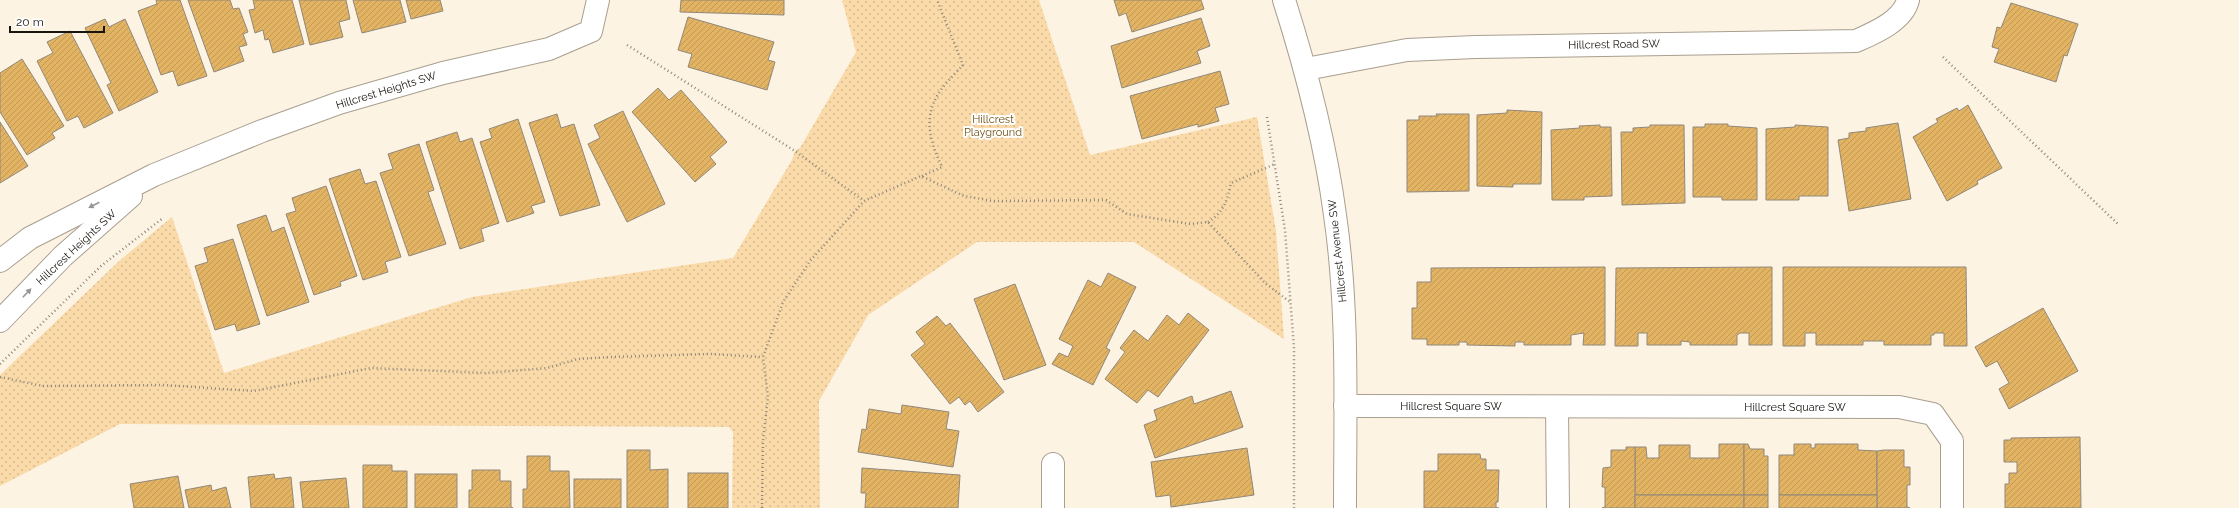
<svg xmlns="http://www.w3.org/2000/svg" width="2239" height="508" font-family="Raleway,sans-serif">
<style>
.park{fill:url(#park-dots)}
.building{fill:url(#building-hatch);stroke:#91887a}
.lines{fill:none;stroke-linecap:round;stroke-linejoin:round}
.minor-casing{stroke:#a89f90;stroke-width:24}
.path{stroke:#8e877c;stroke-width:2.5;stroke-dasharray:1 3;stroke-linecap:butt}
.minor{stroke:#fff;stroke-width:22}
.oneway{fill:#979593}
.labels{text-anchor:middle;stroke-width:4;stroke-linejoin:round;paint-order:stroke}
.street-label{font-size:11px;fill:#18140f;stroke:#fff}
.park-label{font-size:11px;fill:#6f5012;stroke:#fff}
</style>
<defs>
<pattern id="park-dots" width="8" height="8" patternUnits="userSpaceOnUse"><rect width="8" height="8" fill="#f9daa8"/><path d="M2 2h.1M6 6h.1" fill="none" stroke="#d5ba8f" stroke-width="1.8" stroke-linecap="round"/></pattern>
<pattern id="building-hatch" width="6" height="6" patternUnits="userSpaceOnUse"><rect width="6" height="6" fill="#e2b363"/><path d="M-1 1l2-2M0 6l6-6M5 7l2-2" fill="none" stroke="#c19955"/></pattern>
</defs>
<rect width="100%" height="100%" fill="#fdf3e3"/>
<polygon class="park" points="842,0 1039,0 1090,155 1257,117 1276,231 1284,339 1134,242 977,242 868,315 819,401 820,508 732,508 733,432 729,427 120,424 0,486 0,375 118,262 172,217 224,373 472,297 733,258 792,160 795,151 800,148 856,52"/>
<g class="building">
<polygon points="156,0 180,0 207,76 178,86 173,71 161,75 138,11 157,4"/>
<polygon points="188,0 230,0 233,9 239,8 248,32 243,34 247,45 239,47 244,61 214,72"/>
<polygon points="253,0 292,0 304,44 273,53 269,39 265,40 263,30 255,33 249,10 255,9"/>
<polygon points="299,0 346,0 350,19 339,22 343,37 310,45"/>
<polygon points="353,0 400,0 406,22 362,33"/>
<polygon points="406,0 440,0 443,11 411,19"/>
<polygon points="681,0 784,0 784,15 680,12"/>
<polygon points="1114,0 1201,0 1204,9 1132,32 1126,13 1119,16"/>
<polygon points="2011,3 2078,24 2067,56 2064,55 2056,82 1994,62 1999,49 1992,47 1997,27 2001,28"/>
<polygon points="688,17 774,42 768,60 775,62 767,90 688,67 692,54 678,50"/>
<polygon points="1201,18 1210,46 1197,51 1201,63 1122,88 1111,46"/>
<polygon points="105,19 109,27 125,19 158,92 119,111 107,85 111,83 85,28"/>
<polygon points="70,31 113,113 84,128 78,116 67,121 37,61 53,53 47,42"/>
<polygon points="22,59 64,126 52,133 55,138 27,155 0,112 0,73"/>
<polygon points="1220,71 1229,104 1215,108 1219,121 1198,127 1198,124 1142,139 1130,96"/>
<polygon points="658,88 669,100 681,90 727,142 710,157 716,164 695,182 632,112"/>
<polygon points="1968,105 2002,168 1977,181 1978,184 1947,201 1913,137 1938,122 1936,119 1957,108 1959,111"/>
<polygon points="1507,110 1542,112 1541,184 1513,184 1513,187 1477,186 1477,115 1507,113"/>
<polygon points="623,111 665,204 627,222 588,144 600,138 594,125"/>
<polygon points="557,114 561,128 574,124 600,205 560,216 529,123"/>
<polygon points="1436,114 1469,114 1469,191 1407,192 1407,120 1419,120 1419,116 1437,116"/>
<polygon points="518,119 545,202 531,206 534,213 507,222 480,142 492,138 489,129"/>
<polygon points="0,122 28,166 0,183"/>
<polygon points="1898,123 1911,199 1849,211 1838,140 1849,138 1849,133 1866,131 1866,128"/>
<polygon points="1705,124 1728,124 1728,126 1757,128 1757,200 1722,200 1722,197 1693,197 1693,127 1705,127"/>
<polygon points="1600,125 1600,127 1611,127 1612,196 1584,197 1584,200 1552,200 1551,130 1580,128 1579,126"/>
<polygon points="1650,125 1684,125 1685,203 1622,205 1621,132 1633,132 1633,128 1650,127"/>
<polygon points="1795,125 1828,127 1828,196 1799,196 1799,200 1766,200 1766,129 1795,127"/>
<polygon points="457,132 460,142 472,138 499,223 481,229 484,241 460,249 426,142"/>
<polygon points="419,144 434,190 428,192 446,244 409,256 380,173 393,169 388,154"/>
<polygon points="360,169 365,184 376,181 401,257 385,262 388,272 363,280 329,179"/>
<polygon points="326,186 357,276 340,282 341,286 314,295 286,214 296,211 292,198"/>
<polygon points="266,215 272,232 284,227 309,302 267,316 237,225"/>
<polygon points="233,239 260,324 237,331 235,324 215,330 195,266 208,262 204,248"/>
<polygon points="1605,267 1605,345 1583,345 1584,333 1571,335 1571,345 1524,345 1524,342 1515,342 1515,346 1467,345 1467,342 1459,342 1459,345 1427,345 1427,339 1412,339 1412,308 1417,308 1417,282 1431,282 1431,268"/>
<polygon points="1772,267 1772,345 1749,345 1749,333 1740,333 1737,335 1737,345 1690,345 1690,342 1681,341 1681,345 1647,345 1647,333 1638,333 1638,346 1615,346 1616,268"/>
<polygon points="1783,267 1966,267 1967,346 1944,346 1944,333 1934,333 1934,335 1931,335 1931,345 1884,345 1884,341 1863,341 1863,345 1816,345 1816,333 1805,333 1805,346 1783,346"/>
<polygon points="1108,273 1136,287 1106,348 1110,350 1093,385 1052,364 1059,353 1068,357 1073,346 1059,339 1088,280 1101,287"/>
<polygon points="1015,284 1046,365 1004,380 974,299"/>
<polygon points="2043,308 2078,371 2009,409 1999,389 2009,383 1997,361 1986,367 1975,347"/>
<polygon points="1188,313 1209,330 1158,397 1148,390 1137,403 1105,379 1125,352 1120,348 1134,330 1148,341 1167,315 1179,325"/>
<polygon points="937,316 946,326 950,323 1004,392 978,412 970,401 965,405 959,397 950,404 911,355 925,344 916,332"/>
<polygon points="1231,391 1243,427 1155,458 1144,425 1157,420 1154,410 1192,396 1194,404"/>
<polygon points="902,405 949,412 946,429 959,431 953,467 858,452 862,429 866,430 869,409 901,414"/>
<polygon points="2080,437 2081,508 2005,508 2005,484 2009,484 2009,473 2017,473 2017,462 2004,462 2004,440 2011,440 2011,438"/>
<polygon points="1719,444 1744,444 1744,495 1635,495 1635,447 1646,447 1647,458 1659,458 1659,445 1690,445 1690,458 1719,458"/>
<polygon points="1744,444 1748,444 1750,449 1764,449 1764,456 1768,456 1768,495 1744,495"/>
<polygon points="1794,444 1811,444 1811,448 1815,448 1815,444 1858,444 1858,450 1877,451 1877,495 1779,495 1779,455 1794,455"/>
<polygon points="1626,447 1635,447 1635,508 1602,508 1605,507 1605,487 1602,487 1603,468 1611,467 1611,450 1626,450"/>
<polygon points="1247,448 1254,495 1171,507 1170,495 1156,497 1151,462"/>
<polygon points="627,450 650,450 650,470 668,469 668,508 627,508"/>
<polygon points="1884,450 1904,450 1904,467 1910,467 1910,485 1907,485 1907,507 1910,508 1877,508 1877,451"/>
<polygon points="1438,454 1480,454 1481,459 1486,459 1486,470 1499,470 1498,502 1496,502 1496,508 1499,508 1424,508 1424,471 1438,471"/>
<polygon points="527,456 550,456 550,471 569,471 570,508 523,508 523,489 527,489"/>
<polygon points="363,465 392,465 392,471 407,471 407,508 363,508"/>
<polygon points="862,468 960,475 958,508 865,508 866,493 861,493"/>
<polygon points="472,470 500,470 500,481 511,481 511,507 513,508 469,508 469,490 472,490"/>
<rect x="688" y="473" width="40" height="35"/>
<polygon points="274,474 275,479 291,477 294,508 251,508 248,477"/>
<rect x="415" y="474" width="42" height="34"/>
<polygon points="178,476 184,508 134,508 130,484"/>
<polygon points="346,478 349,508 303,508 300,482"/>
<rect x="574" y="479" width="47" height="29"/>
<polygon points="211,485 212,491 226,487 231,508 189,508 185,490"/>
<rect x="1635" y="495" width="109" height="13"/>
<rect x="1744" y="495" width="24" height="13"/>
<rect x="1779" y="495" width="98" height="13"/>
</g>
<g class="lines">
<defs>
<g id="minor">
<path d="M1284,0C1307,72 1325,140 1335,215C1349,311 1345,411 1345,508"/>
<path d="M1306,69L1407,50L1475,47L1856,41C1874,33 1903,21 1908,0"/>
<polyline points="0,261 30,238 154,175 262,131 339,103 443,73 549,49 591,31 598,0"/>
<polyline points="0,321 63,256 131,196"/>
<polyline points="1345,406 1899,407 1933,414 1952,441 1952,508"/>
<polyline points="1557,407 1558,508"/>
<polyline points="1053,508 1053,464"/>
</g>
</defs>
<use href="#minor" class="minor-casing"/>
<g class="path">
<polyline points="627,45 795,151 864,201"/>
<polyline points="1943,57 2119,225"/>
<polyline points="1267,117 1285,230 1294,348 1294,508"/>
<path d="M922,176L942,167C931,143 923,121 937,96C943,85 955,74 963,65L937,0"/>
<path d="M1208,222C1224,212 1227,201 1231,183L1275,164"/>
<polyline points="0,364 101,266 163,218"/>
<polyline points="0,377 43,386 164,385 254,391 371,368 486,373 547,368 578,359 610,357 711,354 762,357"/>
<polyline points="762,508 763,441 768,397 763,357 783,302 810,261 864,201 921,176 964,196 993,201 1106,200 1127,214 1190,224 1208,222 1265,283 1290,302"/>
</g>
<use href="#minor" class="minor"/>
</g>
<defs><path id="oneway-solid" d="M-6-.8H1V-3.2L6.5 0L1 3.2V.8H-6Z"/></defs>
<g class="oneway">
<use href="#oneway-solid" transform="translate(94 205) rotate(153)"/>
<use href="#oneway-solid" transform="translate(27 293) rotate(-46)"/>
</g>
<g class="labels">
<g class="street-label">
<text transform="translate(1614 44) rotate(-1)" y="4">Hillcrest Road SW</text>
<text transform="translate(386 90) rotate(-17)" y="4">Hillcrest Heights SW</text>
<text transform="translate(76 247) rotate(-43)" y="4">Hillcrest Heights SW</text>
<text transform="translate(1337 251) rotate(-96)" y="4">Hillcrest Avenue SW</text>
<text x="1451" y="410">Hillcrest Square SW</text>
<text x="1795" y="411">Hillcrest Square SW</text>
</g>
<g class="park-label">
<text x="993" y="123">Hillcrest<tspan x="993" dy="13">Playground</tspan></text>
</g>
</g>
<path d="M10 26v6h94v-6" fill="none" stroke="#18140f" stroke-width="2"/>
<text x="16" y="26" font-size="12" fill="#18140f" stroke="#ffffff" stroke-width="3" paint-order="stroke">20 m</text>
</svg>
